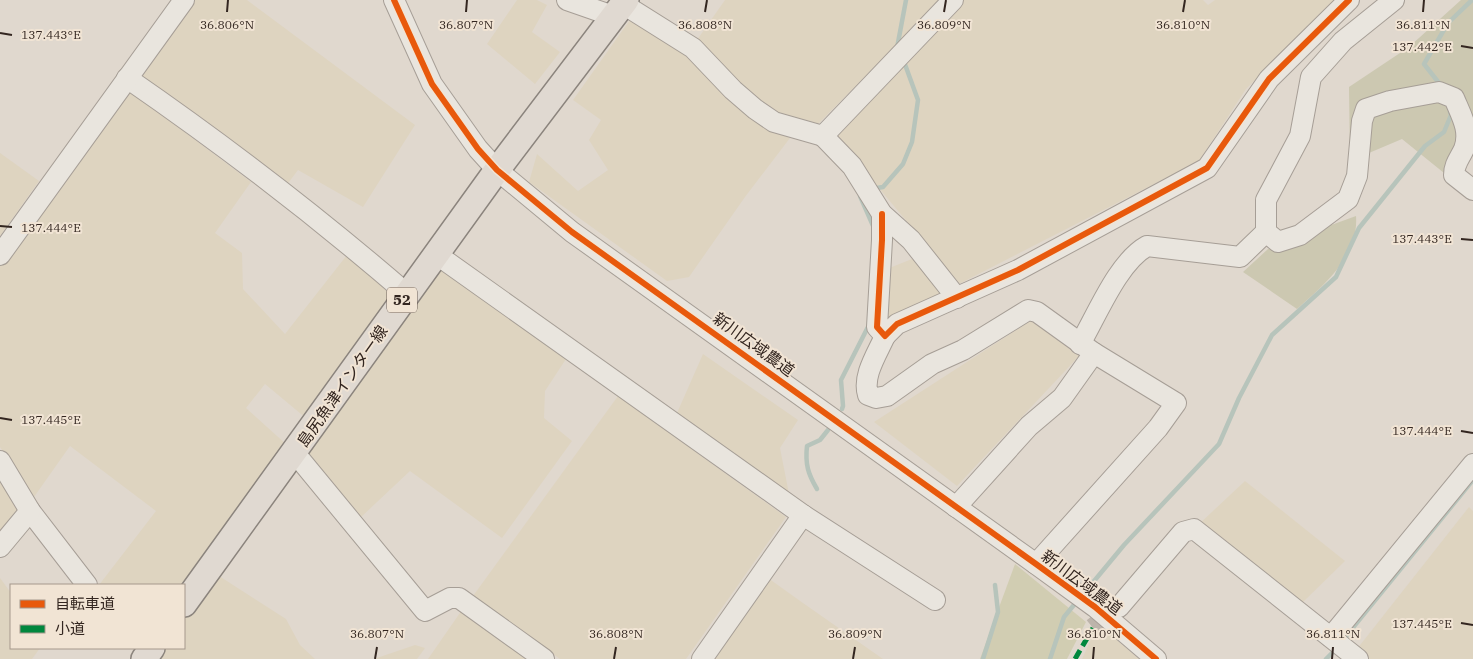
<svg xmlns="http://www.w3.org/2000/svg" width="1473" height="659" font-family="'IBM Plex Serif','Noto Sans JP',serif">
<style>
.farmland{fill:#ded4c0}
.green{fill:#d1cdb2}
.cemetery{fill:#ccc8b1}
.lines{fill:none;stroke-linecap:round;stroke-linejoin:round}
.stream{stroke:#b7c4bb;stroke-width:4.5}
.minor-tunnel{stroke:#bdb4ab;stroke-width:20;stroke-dasharray:20 10;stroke-linecap:butt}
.minor-casing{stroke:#a69e96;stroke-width:22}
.major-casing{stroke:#8b847d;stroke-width:28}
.minor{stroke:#e9e5de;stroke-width:20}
.major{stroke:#e0d9d1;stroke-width:25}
.quiet{stroke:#00873e;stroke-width:5;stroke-dasharray:10 5;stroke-linecap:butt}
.cycleway-casing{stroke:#f1e4d4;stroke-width:9}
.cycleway{stroke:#e8590c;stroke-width:6}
.ticks{fill:none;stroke:#332620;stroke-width:2}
.labels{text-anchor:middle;stroke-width:4;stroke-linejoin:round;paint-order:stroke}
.shield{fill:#f1e4d4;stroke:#6c5f56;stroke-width:1}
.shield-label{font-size:15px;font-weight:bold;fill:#332620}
.street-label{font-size:16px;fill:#332620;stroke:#f1e4d4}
.ticks-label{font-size:12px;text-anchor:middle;fill:#332620;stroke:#f1e4d4;stroke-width:4;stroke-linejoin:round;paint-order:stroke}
</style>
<rect width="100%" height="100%" fill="#e0d8ce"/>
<g class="farmland">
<polygon points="191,0 247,0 415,125 363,207 298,170 286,186 143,78 141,70"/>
<polygon points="517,0 537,0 547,5 532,32 560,52 535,84 487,44"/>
<polygon points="725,0 941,0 817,125 779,113 761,105 697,40"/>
<polygon points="961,0 1203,0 1208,5 1215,0 1336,0 1246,89 1199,161 959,284 833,133"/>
<polygon points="632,17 694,61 744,113 790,138 745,197 689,277 667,281 529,182 537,154 578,191 608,170 589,140 601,120 573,100"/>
<polygon points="132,92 251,182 215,233 242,253 243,289 285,334 347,255 390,290 391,303 307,419 265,384 246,408 287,445 184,585 99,585 156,511 70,446 34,497 0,447 0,264 125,93"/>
<polygon points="0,153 39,181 0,236"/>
<polygon points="912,259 946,295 888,319 887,269"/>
<polygon points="440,267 566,359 545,391 544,418 572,441 502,538 410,471 360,518 308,452"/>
<polygon points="1032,320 1081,354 957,486 874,422"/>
<polygon points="703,354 798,420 780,448 789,494 677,413"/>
<polygon points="618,396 786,517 686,659 560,659 473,596"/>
<polygon points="0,477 22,510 0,535"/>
<polygon points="1245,481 1345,561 1300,605 1198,525"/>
<polygon points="1469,507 1473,511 1473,659 1370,659 1357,649"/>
<polygon points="216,574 286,619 300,645 315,659 156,659 164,648 184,648 184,620"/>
<polygon points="0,578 11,593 11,648 40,648 32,659 0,659"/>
<polygon points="768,578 803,603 883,659 711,659"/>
<polygon points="462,610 530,659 428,659"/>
<polygon points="1098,624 1139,659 1082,659"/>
<polygon points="415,645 425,648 417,659 374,659"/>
</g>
<polygon class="green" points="1015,564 1086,622 1067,659 980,659"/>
<g class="cemetery">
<polygon points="1461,0 1473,0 1473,142 1449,177 1402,139 1350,161 1349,87 1409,47"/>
<path d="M1356,216C1359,256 1324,285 1297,309L1243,272L1268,249L1294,244L1323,228Z"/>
</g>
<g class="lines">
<g class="stream">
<polyline points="897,48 906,0"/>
<polyline points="1439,83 1424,64 1448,23 1472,0"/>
<polyline points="871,189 883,187 903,164 912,142 918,100 903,59"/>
<polyline points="860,196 874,228"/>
<polyline points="842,409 843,406 841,380 869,325"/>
<path d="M817,489C808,474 805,464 807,446L820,440L828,430"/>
<polyline points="1085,592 1124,545 1219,444 1239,398 1272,335 1336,277 1359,228 1425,146 1444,132 1451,115 1450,112"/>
<polyline points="1342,641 1473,480"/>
<polyline points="983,659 998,612 995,585"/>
<polyline points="1050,659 1064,617 1078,600"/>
<polyline points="1326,659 1336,649"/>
</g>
<polyline class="minor-tunnel" points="1093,628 1119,607"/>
<defs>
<g id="minor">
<polyline points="394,0 432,84 478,149 497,170 572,232 1036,564 1095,607 1156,659"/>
<polyline points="567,0 613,16"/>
<path d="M1394,0L1343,41L1311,77L1300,136L1266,200V232L1278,242L1300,235L1348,199L1357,176L1362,121L1366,109L1390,101L1439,92L1454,98C1461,115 1471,131 1464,149C1460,158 1454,164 1454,175L1473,190"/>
<polyline points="623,4 693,48 733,90 755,109 774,122 823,136 953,0"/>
<path d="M127,78C224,145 318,217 407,294"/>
<polyline points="823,136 852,166 882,214 911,240 957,298"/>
<polyline points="882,214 882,240 877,327 885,336 897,324 1018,270 1207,168 1269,79 1349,0"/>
<polyline points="436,254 803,515 702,659"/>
<polyline points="0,255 184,0"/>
<path d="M885,336C877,354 862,376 868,395L876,398L887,396L932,364L963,350L1028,310L1037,312L1094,353"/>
<path d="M1080,344C1097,315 1118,262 1147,246L1240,257L1266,232"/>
<polyline points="294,452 425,611 450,598 459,598 544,659"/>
<polyline points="0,461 30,511 87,585"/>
<polyline points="956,507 1029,426 1062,398 1094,353 1176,403 1158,428 1036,564"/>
<polyline points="803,515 935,600"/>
<polyline points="0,547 30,511"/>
<polyline points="1119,607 1183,532 1194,529 1358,659"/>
<polyline points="1331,637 1473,464"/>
</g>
<g id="major">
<polyline points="184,604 497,170 626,0"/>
<polyline points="144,659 152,648"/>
</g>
</defs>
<use href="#minor" class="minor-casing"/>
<use href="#major" class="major-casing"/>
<use href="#minor" class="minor"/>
<use href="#major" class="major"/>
<polyline class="quiet" points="1075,659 1093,628"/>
<defs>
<g id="cycleway">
<polyline points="394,0 432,84 478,149 497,170 572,232 1036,564 1095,607 1156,659"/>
<polyline points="882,214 882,240 877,327 885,336 897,324 1018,270 1207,168 1269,79 1349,0"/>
</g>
</defs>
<use href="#cycleway" class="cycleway-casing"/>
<use href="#cycleway" class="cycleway"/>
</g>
<path class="ticks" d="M227,12L228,0M466,12L467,0M705,12L707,0M944,12L946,0M1183,12L1185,0M1423,12L1424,0M0,33L12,35M1461,46L1473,48M0,226L12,227M1461,239L1473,240M0,418L12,420M1461,431L1473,433M1461,623L1473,625M375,659L377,647M614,659L616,647M853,659L855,647M1093,659L1094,647M1332,659L1333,647"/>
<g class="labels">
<rect class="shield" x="387" y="287.5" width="30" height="25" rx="4"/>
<g class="shield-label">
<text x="402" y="305">52</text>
</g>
<g class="street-label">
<text transform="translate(754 344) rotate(36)" y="6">新川広域農道</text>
<text transform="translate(342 386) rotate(-55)" y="6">島尻魚津インター線</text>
<text transform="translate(1082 582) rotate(37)" y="6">新川広域農道</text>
</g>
</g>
<g class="ticks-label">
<text x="227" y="29">36.806°N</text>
<text x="466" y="29">36.807°N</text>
<text x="705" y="29">36.808°N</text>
<text x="944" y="29">36.809°N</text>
<text x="1183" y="29">36.810°N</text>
<text x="1423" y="29">36.811°N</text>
<text x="51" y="39">137.443°E</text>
<text x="1422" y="51">137.442°E</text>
<text x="51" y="232">137.444°E</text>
<text x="1422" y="243">137.443°E</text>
<text x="51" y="424">137.445°E</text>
<text x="1422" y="435">137.444°E</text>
<text x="1422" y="628">137.445°E</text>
<text x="377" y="638">36.807°N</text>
<text x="616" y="638">36.808°N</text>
<text x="855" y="638">36.809°N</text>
<text x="1094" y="638">36.810°N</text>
<text x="1333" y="638">36.811°N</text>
</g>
<rect x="10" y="584" width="175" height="65" fill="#f1e4d4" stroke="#a5988c"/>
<rect x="20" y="600" width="25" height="8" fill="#e8590c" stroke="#a5988c"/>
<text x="55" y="609" font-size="15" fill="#332620">自転車道</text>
<rect x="20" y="625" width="25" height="8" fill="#00873e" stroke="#a5988c"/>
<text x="55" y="634" font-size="15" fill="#332620">小道</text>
</svg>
